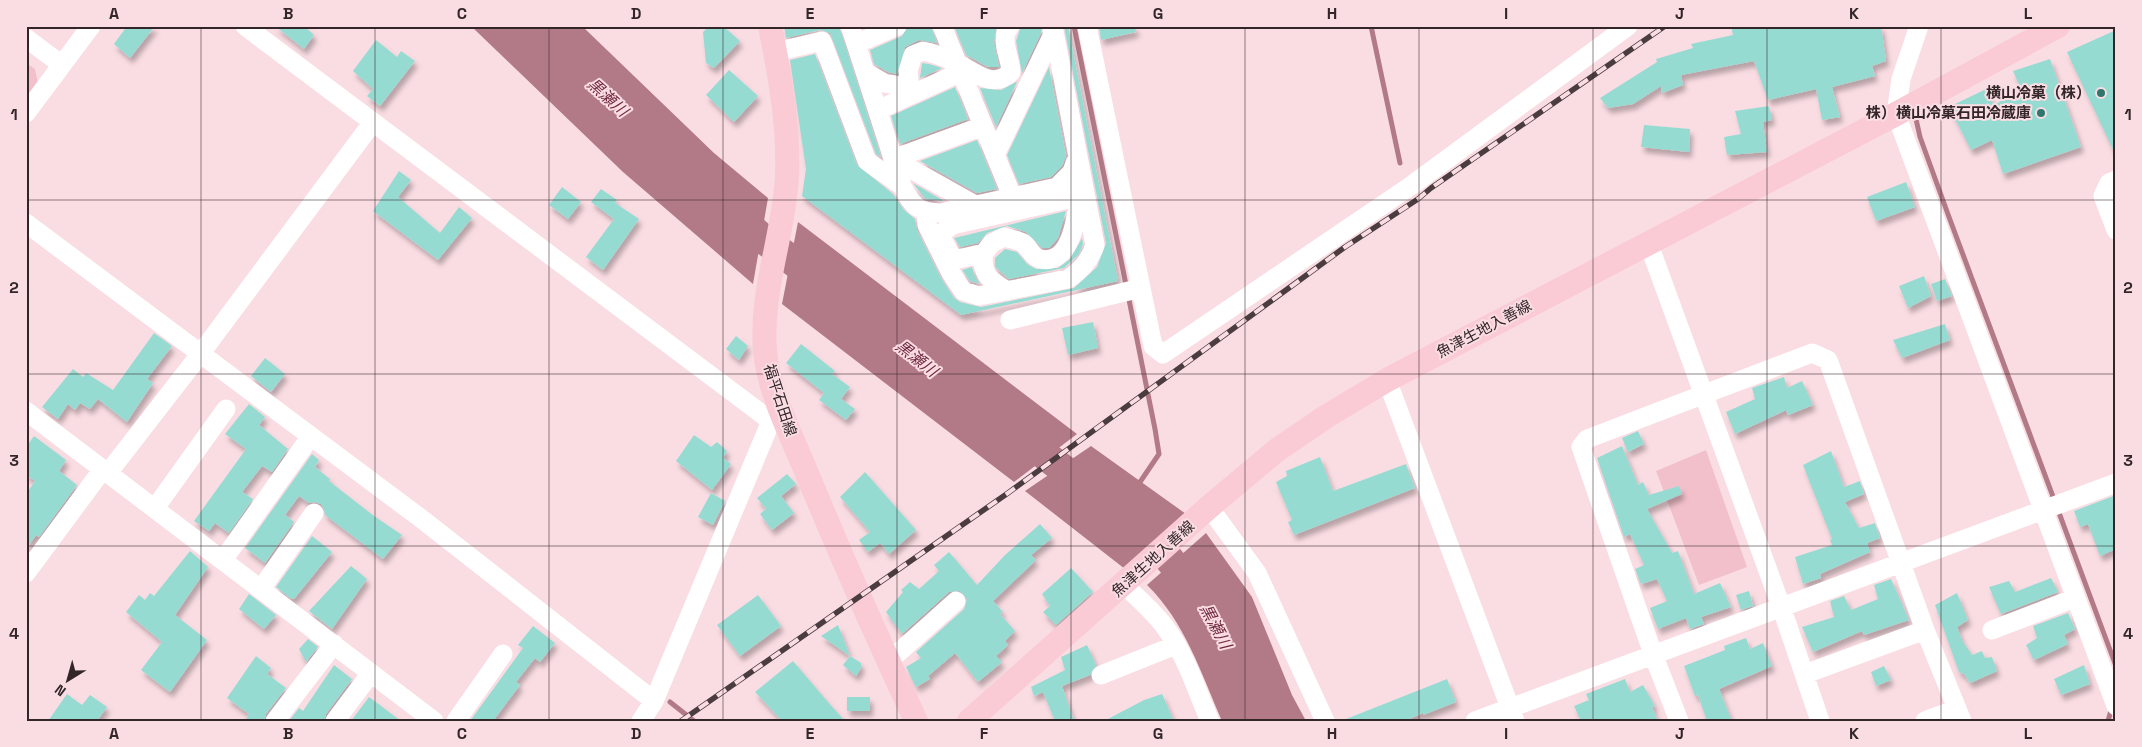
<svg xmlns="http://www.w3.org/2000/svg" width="2142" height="747" font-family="'Space Grotesk','Noto Sans JP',sans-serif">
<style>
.green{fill:#f2c0cb}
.water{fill:#b27a87}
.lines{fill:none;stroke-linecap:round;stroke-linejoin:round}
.stream{stroke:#b27a87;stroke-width:5}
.river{stroke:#b27a87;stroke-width:30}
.building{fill:#96dbd2;filter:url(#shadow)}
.minor{stroke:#fff;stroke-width:19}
.major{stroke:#facad5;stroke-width:24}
.rail-casing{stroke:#4a3c3f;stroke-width:5.5}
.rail{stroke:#fadde3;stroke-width:4;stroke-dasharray:11;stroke-linecap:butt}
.grid{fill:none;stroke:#332629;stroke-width:1;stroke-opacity:0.55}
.poi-dot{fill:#2f766e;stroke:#fadde3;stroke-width:2}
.labels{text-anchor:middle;stroke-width:4;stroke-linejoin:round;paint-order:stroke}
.poi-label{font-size:15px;font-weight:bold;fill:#332629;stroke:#fadde3;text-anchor:end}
.street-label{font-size:15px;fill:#332629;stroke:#fadde3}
.water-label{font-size:16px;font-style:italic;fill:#712b40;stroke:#fadde3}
.neatline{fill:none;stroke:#332629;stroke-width:2}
.grid-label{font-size:16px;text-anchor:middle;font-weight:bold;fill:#332629}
</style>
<defs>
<filter id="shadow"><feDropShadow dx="3" dy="5.5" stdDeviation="2.5" flood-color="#0004"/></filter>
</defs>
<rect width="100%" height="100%" fill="#fadde3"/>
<path class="green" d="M26,63L35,69L38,83L26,98Z
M1706,450L1747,567L1699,585L1656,471Z"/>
<path class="water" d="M471,26H582L714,153L768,198L753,284L623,172Z
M798,222L1077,434L1014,482L782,304Z
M1091,446L1186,514L1125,569L1025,491Z
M1206,533L1252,597L1292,695L1306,721H1222C1201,673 1185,622 1147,585Z"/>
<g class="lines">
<path class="stream" d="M1074,26L1155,429L1159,454L1136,488
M1371,26L1400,163
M1914,110L1920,137L1949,217L2116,666
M670,702L694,721
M2108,721L2112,707"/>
<path class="river" d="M731,211L762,238L825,285
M1015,432L1094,493
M1139,529L1154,541L1199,595"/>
</g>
<path class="building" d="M127,26H155L130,58L114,44Z
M275,26H304L314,35L304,49Z
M709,26H723L740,41L714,68L706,63L703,32Z
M784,26H839L881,157L876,154L830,33L820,30L786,38Z
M908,26H931L937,43L919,40L905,47L897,74L888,72L874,64L870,50L902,36Z
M954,26H997L994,42L999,67H988L966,55Z
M1021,26H1042L1041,33L1022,73L1016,41Z
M1064,26H1068L1118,281L961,315L802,196L806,169L790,60L815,54L857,165L893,194L904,210L915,219L917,230L941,278L954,298L960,302L981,307L1074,288L1097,267L1106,243Z
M1099,26H1135L1136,32L1101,40Z
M1731,26H1881L1886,61L1872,66L1875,76L1832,87L1840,117L1822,120L1816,89L1768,100L1754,61L1681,75L1683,85L1662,93L1661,86L1633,104L1608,108L1600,98L1657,62L1656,59L1693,48L1691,44L1733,35Z
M2116,30V156L2067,52Z
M376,40L397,57L401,51L415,61L380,106L367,96L373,89L353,71Z
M2050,59L2081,147L2003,174L1992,140L1971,150L1949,107L1986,89L1994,105L2021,89L2013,71Z
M922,63L929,64L942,68L920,78Z
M1049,67L1066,156L1062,166L1051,177L1019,184L1007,155Z
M729,70L758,96L734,122L706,95Z
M1018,81V80L996,127L980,88L1001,90Z
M955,87L968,119L900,144L891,116Z
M1769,106L1772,120L1763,122L1767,152L1727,155L1724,137L1741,134L1735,111Z
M1644,125L1690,129L1689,152L1641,147Z
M977,140L997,189L977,193L920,161Z
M399,171L411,180L398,197L440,233L459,207L472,218L438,260L373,211Z
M1906,182L1915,207L1876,221L1867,197Z
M913,183L944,201L925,199Z
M562,187L581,202L568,219L549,205Z
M601,189L617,200L615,203L639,219L603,270L586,257L614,219L591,202Z
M1066,211L1058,238L1049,248H1042L1026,232L1007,226L987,233L978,243L960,247L954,238Z
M1082,238L1083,244L1079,254L1064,268L1009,279L995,267V258L1005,249L1017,252L1027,264L1036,269L1058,268L1070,259Z
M972,267L975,277L980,284L970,281L962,270Z
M1924,276L1931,296L1908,308L1899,286Z
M1945,279L1952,296L1937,301L1931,284Z
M1093,322L1098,348L1068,355L1062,328Z
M1945,324L1950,340L1902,358L1893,340Z
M154,333L172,346L147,379L153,383L127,422L98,399L90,409L80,403L75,410L68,404L58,419L42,407L73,369L83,377L86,373L113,390Z
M736,336L748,346L739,360L726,349Z
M801,344L835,371L832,374L850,387L841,399L855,409L846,420L819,400L824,393L786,363Z
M265,358L285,374L271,392L251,376Z
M1784,377L1787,388L1802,381L1813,405L1788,415L1786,410L1735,434L1726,412L1755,399L1752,388Z
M249,404L265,417L259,425L288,449L272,472L262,466L242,492L253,499L229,533L215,523L209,531L194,521L246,449L225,434Z
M1638,431L1644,444L1628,452L1622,438Z
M694,435L711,447L717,442L727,451L723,458L731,464L712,490L676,461Z
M34,436L66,460L59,471L77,485L39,537L36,535L26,549V494L35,481L26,475V447Z
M1622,446L1638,485L1643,482L1649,495L1679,486L1682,494L1647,509L1672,553L1678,551L1694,594L1720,583L1731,607L1701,617L1704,624L1690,629L1686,618L1658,629L1650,608L1667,601L1657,579L1641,584L1635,569L1644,565L1630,534L1624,537L1597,458Z
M1831,451L1844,487L1860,481L1864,494L1845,502L1859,528L1875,523L1880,538L1867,543L1870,552L1820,574L1821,578L1803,584L1795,557L1832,545L1830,540L1832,539L1803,465Z
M312,454L319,460L315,467L330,479L329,481L374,516L402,535L383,559L325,515L324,509L321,504L314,502L309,503L299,496L285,515L294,522L265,563L245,548Z
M1320,457L1333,491L1406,464L1415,488L1294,535L1288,522L1292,520L1276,482L1287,476L1286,471Z
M865,472L916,530L889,554L880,543L868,552L859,540L870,532L840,497Z
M787,474L796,484L781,496L794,513L772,530L760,514L766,509L757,498Z
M711,493L725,501L713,525L698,517Z
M2116,495V549L2100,556L2088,524L2080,527L2074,511Z
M1040,524L1052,538L1031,555L1036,560L993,601L1003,612L1000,614L1015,631L1005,641L1008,645L996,656L1002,662L978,682L955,653L928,676L930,679L916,687L906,667L921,658L916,652L964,609L967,599L960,591L949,592L902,634L886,612L903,592L901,590L910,582L919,589L939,571L934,565L949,552L977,585L1005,555Z
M312,536L332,552L294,599L290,598L276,587Z
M190,551L208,567L175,615L207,640L170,692L141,670L162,642L126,612L139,595L145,600L150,593L154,596Z
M351,566L367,579L332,629L309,611Z
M1071,568L1093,592L1056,625L1043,612L1050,606L1042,594Z
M2051,578L2058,592L2001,614L1989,587L2009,581L2015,592Z
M1891,579L1909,620L1864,635L1862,631L1813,652L1802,627L1834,617L1830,601L1844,596L1851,610L1878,599L1874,585Z
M1749,591L1753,606L1741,610L1736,595Z
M1957,593L1968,620L1957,627L1962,640L1972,655L1982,651L1985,658L1992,657L1997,671L1970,683L1964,674L1959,672L1935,605Z
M249,594L276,615L264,629L239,609Z
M758,595L781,626L740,656L717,625Z
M2068,613L2075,629L2064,635L2068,644L2034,660L2026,645L2037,638L2033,626Z
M838,625L850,656L821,636Z
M533,626L555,643L540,662L535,658L516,682L520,685L493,721H470L523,648L518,645Z
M1746,638L1750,649L1763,643L1772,666L1719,689L1732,721H1707L1698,695L1695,696L1684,666L1725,650L1724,646Z
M308,639L318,647L306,662L299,649Z
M1087,645L1096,665L1090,675L1062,686L1074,721H1055L1043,692L1034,696L1031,687L1065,670L1061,657Z
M256,656L271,668L267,674L286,688L266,714L264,721H245L249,714L227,698Z
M850,656L861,663V668L856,676L843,665Z
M793,661L827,701L845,721H782L755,692Z
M334,665L352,679L326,714L324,721H289L299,708L303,711Z
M2084,665L2090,684L2061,695L2054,679Z
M1884,666L1891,680L1876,686L1871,672Z
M1447,679L1456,702L1423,715V713L1405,721H1341Z
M1625,679L1630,692L1643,685L1655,706L1652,707L1658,721H1581L1574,706L1589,700L1586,694Z
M67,694L82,705L90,695L107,707L97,721H48Z
M1162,694L1174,721H1104L1144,700Z
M369,697L401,721H351Z
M847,697H870V711H847Z"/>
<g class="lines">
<path class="minor" d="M245,26L771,421L782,414
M850,26L856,44L897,26
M942,26L1012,196
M1087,26L1153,346L1163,354L1412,185L1628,26
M1919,26L1901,79L1896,114L2116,706
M26,38L62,65
M856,44L902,186C913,206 916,212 941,213L1057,187L1072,172L1075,163
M775,52L822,41L867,161L902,186
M865,72L884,83L902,86L909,80L908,71L913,55L923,51C935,53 946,58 957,63C975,72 993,90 1011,72C1011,57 998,39 1010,26
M878,110L961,72
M26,113L91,26
M995,155L1054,32L1052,31
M893,159L983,126
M893,159L975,205
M1082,178C1078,201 1076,267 1040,259C1032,257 1029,247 1023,243C1018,240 1010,239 1004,237L992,243L984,253L954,260L943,241L942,233L952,225L1064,200Z
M2116,180L2109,183L2103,196L2116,230
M926,213L927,225L951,273L963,291L979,296L1068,279C1082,270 1090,260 1095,245L1053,26
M26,223L423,520L654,701
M1648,242L1782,609L1820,721
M984,253C980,273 990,281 1007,291
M1010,320L1141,288
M1387,380L1515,721
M26,411L434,721
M108,473L201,353L373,122
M1209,507L1257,573L1325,721
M155,508L226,409
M223,560L311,436
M26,573L103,469
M1124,585C1138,598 1153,611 1165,627C1186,655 1196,689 1210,721
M261,589L314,513
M1992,630L2075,598
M888,662L956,601
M1805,674L1925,630
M1101,675L1176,645
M275,721L334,644
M335,721L371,673
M456,721L503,654
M641,721L654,701L771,421
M1475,721L2116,483
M1679,721L1653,654L1581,447L1587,439L1812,353L1828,360L1925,630L1962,721
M1925,721L1957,709"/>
<path class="major" d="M770,26C780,76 789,125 787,176C784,235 760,291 765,351C769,394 792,436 808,476C842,558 878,640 916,721
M969,721L1209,507L1277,450L1327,416L1387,380L1896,114L2058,26"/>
<g class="rail-casing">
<path id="rail" d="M681,721L1008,493L1345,247L1418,199L1431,188L1665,26"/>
</g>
<use href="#rail" class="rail"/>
</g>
<path class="grid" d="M201,26V721M375,26V721M549,26V721M723,26V721M897,26V721M1071,26V721M1245,26V721M1419,26V721M1593,26V721M1767,26V721M1941,26V721M26,200H2116M26,374H2116M26,546H2116"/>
<g class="poi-dot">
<circle cx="2101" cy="93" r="5"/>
<circle cx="2041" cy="113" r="5"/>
</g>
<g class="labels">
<g class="poi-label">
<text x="2091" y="98">横山冷菓（株）</text>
<text x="2031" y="118">株）横山冷菓石田冷蔵庫</text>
</g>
<g class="street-label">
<text transform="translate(1484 329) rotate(-28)" y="5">魚津生地入善線</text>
<text transform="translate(780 400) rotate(72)" y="5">福平石田線</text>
<text transform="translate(1153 559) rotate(-42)" y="5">魚津生地入善線</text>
</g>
<g class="water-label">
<text transform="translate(608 97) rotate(42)" y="6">黒瀬川</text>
<text transform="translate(917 358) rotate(38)" y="6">黒瀬川</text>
<text transform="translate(1216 626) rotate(62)" y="6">黒瀬川</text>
</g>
</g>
<rect width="2142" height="747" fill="none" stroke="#fadde3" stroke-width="55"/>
<g transform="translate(68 680) rotate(217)" stroke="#fadde3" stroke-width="4" paint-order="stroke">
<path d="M0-4L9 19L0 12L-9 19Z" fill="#332629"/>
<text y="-8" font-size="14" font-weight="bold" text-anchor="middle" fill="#332629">N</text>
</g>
<rect x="28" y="28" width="2086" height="692" class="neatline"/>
<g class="grid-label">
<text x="114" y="19">A</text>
<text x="288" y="19">B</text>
<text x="462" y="19">C</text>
<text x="636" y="19">D</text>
<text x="810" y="19">E</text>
<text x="984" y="19">F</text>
<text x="1158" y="19">G</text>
<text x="1332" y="19">H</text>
<text x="1506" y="19">I</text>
<text x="1680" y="19">J</text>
<text x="1854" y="19">K</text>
<text x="2028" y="19">L</text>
<text x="14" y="120">1</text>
<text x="2128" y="120">1</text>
<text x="14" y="293">2</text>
<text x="2128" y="293">2</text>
<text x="14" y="466">3</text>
<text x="2128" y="466">3</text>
<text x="14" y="639">4</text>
<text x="2128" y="639">4</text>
<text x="114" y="739">A</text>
<text x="288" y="739">B</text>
<text x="462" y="739">C</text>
<text x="636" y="739">D</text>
<text x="810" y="739">E</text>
<text x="984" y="739">F</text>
<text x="1158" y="739">G</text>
<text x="1332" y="739">H</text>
<text x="1506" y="739">I</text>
<text x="1680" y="739">J</text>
<text x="1854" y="739">K</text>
<text x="2028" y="739">L</text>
</g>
</svg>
